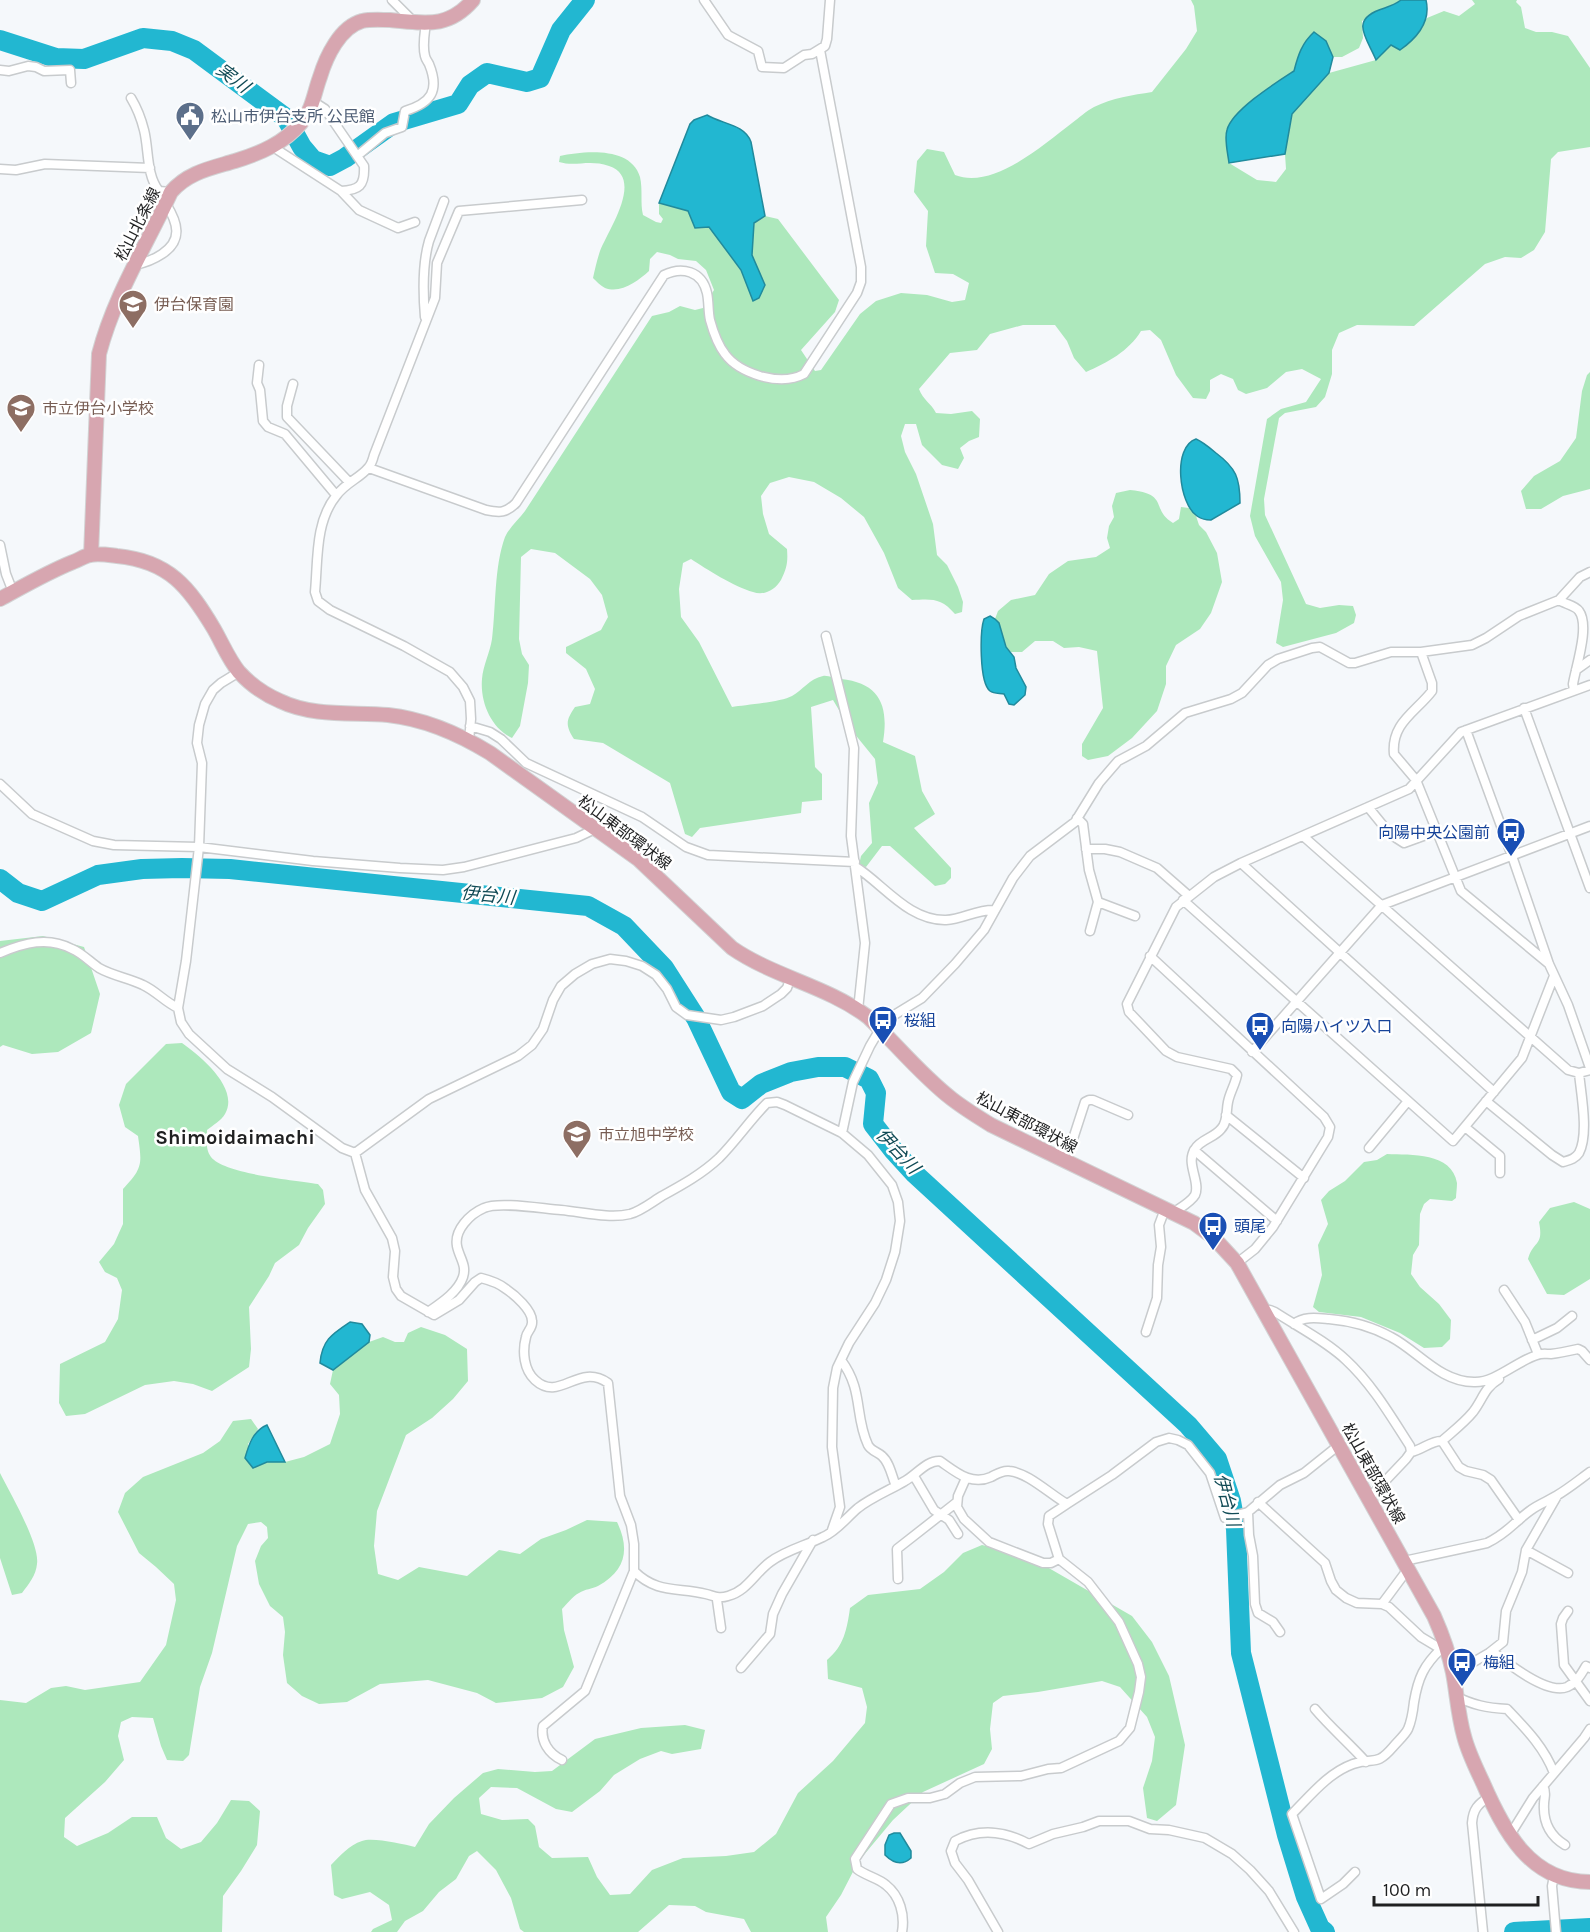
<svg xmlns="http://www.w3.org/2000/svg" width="1590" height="1932" font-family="Karla,'Noto Sans JP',sans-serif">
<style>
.green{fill:#ade8bc}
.water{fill:#22b7d1;stroke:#218a9c;stroke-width:1.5}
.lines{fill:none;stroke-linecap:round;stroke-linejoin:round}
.river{stroke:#22b7d1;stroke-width:20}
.minor-casing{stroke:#c8cbcd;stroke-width:11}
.primary-casing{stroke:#d2d2d3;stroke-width:16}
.minor{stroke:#fff;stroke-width:8}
.primary{stroke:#d7a6b0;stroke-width:14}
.labels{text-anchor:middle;stroke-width:5;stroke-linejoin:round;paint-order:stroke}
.service-label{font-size:16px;fill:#4e5e75;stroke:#fff;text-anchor:start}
.street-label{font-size:16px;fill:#1f2021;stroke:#fff}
.education-label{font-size:16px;fill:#785e54;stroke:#fff;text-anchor:start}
.transit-label{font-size:16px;fill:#164399;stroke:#fff;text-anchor:start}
.water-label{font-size:18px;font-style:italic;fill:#114b56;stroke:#fff}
.quarter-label{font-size:20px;font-weight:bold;fill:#1f2021;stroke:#fff}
</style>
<rect width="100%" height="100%" fill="#f5f8fb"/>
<path class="green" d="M1191,0H1401L1362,21L1363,38L1359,48L1342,57H1333L1326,41L1297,59L1295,71L1266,90L1234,117L1229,163L1257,180L1276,182L1286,169L1285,154L1292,114L1329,73L1376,60L1391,45L1413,40L1427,18L1444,11L1459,16L1475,4L1472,0H1517L1516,2L1521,7L1525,28L1536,32H1552L1568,36L1590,68V147L1558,152L1551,159L1545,232L1534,250L1521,258L1505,257L1485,264L1414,326L1357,325L1339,333L1332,350V374L1325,397L1316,407L1285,413L1279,418L1264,499L1265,515L1306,604L1320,608L1339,605L1353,606L1356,615L1354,623L1336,633L1283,647L1276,643L1283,600L1281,582L1255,536L1250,516L1267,419L1281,409L1306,402L1321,379L1302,369L1286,372L1267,388L1246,394L1238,390L1233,379L1221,374L1210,380V391L1206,399L1193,398L1176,375L1161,340L1150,330L1141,331C1129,351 1107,363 1086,372L1074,358L1067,341L1055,325H1023L990,334L977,350L950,353L919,389C923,400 931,403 936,413L951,414L972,411L980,419L979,437L969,441L960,448L964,458L958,469L942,465L922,445L916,424H905L901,436L905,452L916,474L933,524L937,555L947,565L958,587L963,602L962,612L955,614C941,598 933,599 912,600L898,588L884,553L864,517L841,498L814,482L789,477L770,483L761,496L763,514L769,534L787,549C788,562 787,568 781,580C775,590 764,596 753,592C735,587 706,569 691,559L683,563L679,589L681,617L699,642L732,707C745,705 781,702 792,696C803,690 809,679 823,676C828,675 835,679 841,679C880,683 889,706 883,742L915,756L922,791L935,814L914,828L951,868V878L945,884L935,886L890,846H882L866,867L859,865L861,856L872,843L869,803L878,783L875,759L849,727L833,700L811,707L815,767L822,774V800L802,802L801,813L700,828L692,837L685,834L670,783L603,743L574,739C565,725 566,720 575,707L590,704L595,689L586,669L566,653V647L601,630L608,617L602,595L590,579L555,553L531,549L521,557L519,639L522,654L529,665L528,683L520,726L512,738C491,728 480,702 482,679C483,666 490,652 492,639C496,607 494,567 505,537C509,528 519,519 525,511L652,316L669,312L680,306L695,310L703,308L714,290L706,270L696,261L678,259L670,255L657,252L650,259L649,271C638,281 621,294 605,288C601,286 596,281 593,278C595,269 597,260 600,251C608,230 645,178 609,166C589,159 576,167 559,162L560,156C584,151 631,146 640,177C643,190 640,203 643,215L656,222L661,223L663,219L659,214V203L688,211L709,227L741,270L753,300L765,285L752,255L754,223L765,216L778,219L839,300L835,312L801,350L815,371L821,370L860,314L876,301L901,293L927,295L952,302L965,300L969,283L953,274L935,273L926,246L928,211L914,192L917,161L927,149L944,152L955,175C993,190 1043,145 1072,123C1079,118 1086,111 1094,107C1112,98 1133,95 1152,92L1186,49L1197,31L1194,6Z
M1590,372V489L1563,496L1541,509H1526L1521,491L1534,476L1560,461L1576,438L1582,391L1587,375Z
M1130,490C1170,494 1150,509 1173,523L1179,519L1181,507L1189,508L1196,516L1199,525L1206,532L1217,553L1222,582L1211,613L1200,629L1176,645L1166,666V684L1157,711L1132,738L1108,756L1088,760L1082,756V744L1103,708L1097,651L1079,647L1064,648L1053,641H1035L1022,652H1011L1006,647L995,619L998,611L1011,600L1035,595L1049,574L1068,561L1096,557L1110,548L1107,538L1109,526L1114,517L1112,506L1116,493Z
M43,936L84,947L100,994L91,1033L58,1052L32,1054L3,1045L0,1047V941Z
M182,1043C200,1056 240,1088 225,1114C221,1121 213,1125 207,1130C207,1139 205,1149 211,1157C224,1174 294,1180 318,1184L323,1190L325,1204L308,1228L299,1245L275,1263L269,1276L249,1307L251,1349L249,1367L212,1391L193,1384L174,1381L145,1385L85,1414L66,1416L59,1403L60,1364L105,1342L118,1319L122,1290L117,1278L105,1272L99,1262L114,1244L123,1224V1189C143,1168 142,1164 138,1136L125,1127L119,1105L126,1084L166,1044Z
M1387,1154C1411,1155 1452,1152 1457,1183C1457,1188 1456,1194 1456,1198L1452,1201L1430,1199L1424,1204L1420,1214L1419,1245L1413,1255L1411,1274L1420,1287L1439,1304L1451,1320L1450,1339L1442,1347L1424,1348L1400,1333L1361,1317L1319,1312L1313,1307L1322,1275L1318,1245L1328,1224L1321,1200L1329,1191L1345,1181L1364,1162L1377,1160Z
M1574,1202L1590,1209V1279L1564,1295L1547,1294L1528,1259C1533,1240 1544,1247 1539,1222L1550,1208Z
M421,1327L445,1335L467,1349L468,1381L453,1399L432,1418L406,1435L377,1511L374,1546L378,1574L398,1580L419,1567L467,1576L499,1550L520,1554L541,1539L566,1530L587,1520L617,1522C630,1549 626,1571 598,1586C592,1589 585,1589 579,1593C573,1596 567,1604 562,1609L564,1630L574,1667L563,1687L542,1698L496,1703L477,1693L428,1680L380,1684L347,1702L319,1704L302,1696L287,1683L283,1655L285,1632L283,1617L270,1606L259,1584L255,1561L261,1546L268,1538L267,1527L261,1522L248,1524L237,1546L212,1653L200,1687L189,1755L183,1761L167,1760L161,1746L153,1718L132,1717L121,1722L118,1736L124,1760L105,1782L65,1818L64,1837L77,1846L108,1833L132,1817H157L166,1838L181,1849L201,1842L217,1823L231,1800L249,1801L260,1811L257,1845L241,1871L223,1896L222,1932H0V1700L26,1703L51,1688L66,1686L85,1690L140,1682L166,1645L176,1600L174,1584L156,1567L139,1553L118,1512L125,1493L143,1477L203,1453L220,1441L233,1421L251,1419L258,1429L248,1444L253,1468L267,1462H285L304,1457L330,1444L340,1414L339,1395L330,1384L333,1370L369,1342L383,1337L395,1342H404L408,1333Z
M0,1473C10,1493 40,1544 37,1564C36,1575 29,1584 22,1593L12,1595L0,1558Z
M982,1545L1007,1551L1047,1567L1132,1616L1152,1642L1169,1676L1185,1745L1176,1805L1157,1821L1147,1818L1143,1788L1152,1761L1155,1737L1147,1717L1120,1687L1102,1681L1038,1692L1003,1696L993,1703L990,1729L992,1749L984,1764L923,1792L893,1820L858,1862L841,1895L826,1917L828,1932H751L744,1919L706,1912L695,1906L669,1905L638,1932H524L520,1929L511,1898L496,1870L477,1851L469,1856L456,1879L439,1892L423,1911L405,1921L397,1932H371L373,1929L392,1920L389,1905L370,1892L342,1899L334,1895L331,1865C340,1856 349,1845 362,1841C372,1837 403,1844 415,1847L429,1824L454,1798L483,1773L498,1769L535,1772L552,1771L595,1739L641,1728L685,1725L705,1730L701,1749L672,1754L661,1751L640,1759L614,1775L600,1791L572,1812L556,1809L517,1788L491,1787L479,1798L481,1814L502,1820L528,1819L535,1826L539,1847L552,1858L588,1857L597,1877L610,1895L630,1894L652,1870L683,1858L726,1856L754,1852L776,1834L798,1793L833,1761L865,1723L867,1707L862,1688L828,1679L827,1660C844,1646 847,1629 850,1608L868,1595L920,1589L944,1572L963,1553Z"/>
<path class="water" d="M1401,0H1426C1431,21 1417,38 1400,50L1391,45L1376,60C1367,38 1350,21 1379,10C1387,7 1395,5 1401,0Z
M1314,32L1326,41L1333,57L1329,73L1292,114L1285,154L1229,163C1228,154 1224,139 1227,130C1232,110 1277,82 1294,71C1298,55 1302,43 1314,32Z
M707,115C721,124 745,124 751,142L765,216L754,223L752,255L765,285L759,298L753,301L741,270L709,227L695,228L688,211L659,203L690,124L694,120Z
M1196,439C1203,442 1210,448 1216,453C1236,468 1240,478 1240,503L1211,520C1206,520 1201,519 1197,516C1179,504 1172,447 1196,439Z
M990,616L995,619L999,623L1006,647L1014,657L1016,668L1026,687L1025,695L1014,705L1009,704L1004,694C1000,693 994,694 990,691C979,682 980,631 984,619Z
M350,1322L362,1324L370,1335L369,1342L333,1370L320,1363C322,1340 332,1334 350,1322Z
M267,1425L285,1462H267L253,1468L245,1458C249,1444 253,1431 267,1425Z
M894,1833H900L911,1851V1858C902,1866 893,1863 885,1855V1845L889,1835Z"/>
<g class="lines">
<path class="river" d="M0,40L56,58L84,59L143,38L172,41L194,50L286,118L302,147L313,160L330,166L345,158L394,123L458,104L470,85L487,73L527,82L540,78L561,30L585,0
M0,879L18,893L42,901L98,875L142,869L182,868L230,869L588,906L624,926L664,968L696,1018L731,1092L742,1099L761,1084L791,1072L818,1067H845L869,1079L876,1093L873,1124L894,1151L915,1174L1188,1425L1217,1459L1231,1501L1236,1529L1241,1653L1287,1835L1306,1897L1320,1928L1325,1932
M1514,1932L1590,1928"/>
<g class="minor-casing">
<path id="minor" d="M392,0L413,21
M704,0L728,35L758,51L762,67L784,68L804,55L812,54L825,46L827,39L830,0
M0,70L9,71L28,66L36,67L44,71L70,70L71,83
M131,98C137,108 141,118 144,130C149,149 146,175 159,191L171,192
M273,147L341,191C359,190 365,186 364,166L325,109L314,102
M357,156L385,133L402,127L405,111C431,103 440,91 429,64C427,60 426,60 425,56C422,45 425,32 426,22
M0,169L16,170L45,164L150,168
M341,191L359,210L398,228L415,222
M135,265C145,263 153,260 162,254C183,240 178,223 166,204
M425,317C423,293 422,265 429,241C434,228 439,214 444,201
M259,365L257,383L260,390L263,421L268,427L285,434L336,495
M293,384L287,406V417L349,482
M369,468L486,510C500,513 506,513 516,503L664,275C682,266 702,271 707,293C709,302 708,311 710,320C713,331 718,345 725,354C733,365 747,372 760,376C775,380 791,381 804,374L857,293L861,282V267L820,50
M0,545L6,574L13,592
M1559,600C1564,604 1575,605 1579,611C1590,626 1576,666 1573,684L1574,690
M826,636L854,748L851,836L865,943L858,1010
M1421,652L1432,683V691C1416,712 1391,723 1394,754L1416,780L1461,891L1549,964
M1576,670L1590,660
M239,672L221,683L213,690L205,704L199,725L197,743L202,763L199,847L186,961L178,1008L181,1022L189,1034L227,1069L272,1097L342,1148L355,1153
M1524,708L1590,888
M470,726L490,732L501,739L526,763L642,817L686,847L708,855L855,862
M1466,730L1512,856L1549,964L1568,1005L1590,1068
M469,740L471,719L470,701L463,687L450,672L404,646L330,610L318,601L315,592C318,560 315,522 336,496C345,483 360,478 368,468C371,465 373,459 374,455L435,298L437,263L459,211L582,200
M0,784L32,814L93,841L114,845L199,847L313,861L400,868L443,870L464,867L576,838L595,829
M1368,807L1390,834L1404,843L1437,831
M1077,818L1083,824L1089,870L1098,902L1135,916
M1303,836L1568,1070L1579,1073L1590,1070
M1086,849H1105L1120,852L1157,868L1189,896
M1241,863L1494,1092
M856,867C884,885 909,921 946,920C963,919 978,909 995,910
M1183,900L1453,1141L1522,1058L1554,976
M1090,931L1098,902
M0,953C24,943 48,936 72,949C82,953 90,962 99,968C113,976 129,978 143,985C156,991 165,1002 178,1008
M1150,956L1324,1117L1330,1127L1328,1137L1273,1227L1255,1249L1237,1263
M1252,1052L1382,905L1590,826
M1486,1101L1552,1155L1563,1162C1570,1160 1575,1159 1579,1153C1589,1134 1581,1094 1579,1073
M1226,1115L1304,1178
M1465,1127L1500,1156V1173
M842,1133L853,1082L870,1046L880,1029L891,1017L922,998L955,964L984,930L1013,878L1030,856L1075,822L1099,783L1118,761L1146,746L1185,713L1231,699L1242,693L1268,665L1278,659L1312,648L1320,647L1349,663H1355L1391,652H1421L1472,645L1486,638L1519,616L1559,600L1580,577L1590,572
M1369,1148L1408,1101
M1194,1150L1277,1221
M355,1153L365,1190L392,1238L395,1251L393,1277L396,1289L401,1296L434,1315L459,1300L475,1282L481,1278C489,1280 500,1284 506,1289C515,1295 532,1310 532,1321C533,1328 527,1331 526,1337C522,1352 524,1370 535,1380C560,1403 578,1362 608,1383L620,1496L631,1525L634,1544V1571L585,1691L543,1726C540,1741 549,1754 562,1760
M355,1153L429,1099L518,1056L532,1045L543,1029L553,1000L561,986L575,974L592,964L610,959L626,961L642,966L656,975L667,989L676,1007L687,1015L721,1020L734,1017L763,1006L781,994L787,988L790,979
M1055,1156L1073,1139L1085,1102L1089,1100H1093L1128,1115
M1173,1213C1180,1208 1191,1202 1195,1195C1201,1182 1185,1163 1195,1149C1201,1139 1214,1138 1221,1129C1228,1122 1226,1111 1228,1102C1230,1092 1235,1085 1237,1075L1231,1069L1177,1057L1166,1051L1129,1012L1127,1004L1176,907L1214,877L1241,863L1409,789L1461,732L1590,685
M1504,1290L1525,1322L1538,1354
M1262,1310H1270L1275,1312C1298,1327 1326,1341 1346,1360C1372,1384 1390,1415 1410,1446L1411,1452L1406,1459L1369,1498
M428,1312C441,1303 458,1292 463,1277C467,1265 459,1257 457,1246C454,1230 470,1214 484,1208C499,1201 544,1209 561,1210C583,1212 609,1219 630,1214C641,1211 652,1202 662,1196C682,1185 702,1174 719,1158C736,1141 750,1120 767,1103L777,1102L785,1105L842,1133L868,1155L892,1185L898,1202L900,1221L895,1252L886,1280L875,1303L849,1343L837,1368L833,1388L832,1447L840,1507L832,1530
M1294,1324C1304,1316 1317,1318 1329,1319C1352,1321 1371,1326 1391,1337C1418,1351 1440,1382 1474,1382C1495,1383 1517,1361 1537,1355C1541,1353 1546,1354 1551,1354C1560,1353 1569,1351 1578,1349L1582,1351L1590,1360
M1146,1332L1157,1298L1158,1265L1161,1247L1159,1225L1165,1209
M1532,1340L1557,1328L1572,1316
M841,1360C864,1391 854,1415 868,1445C871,1451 878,1452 882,1456C890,1463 892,1477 896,1486
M1499,1379C1484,1388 1483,1399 1473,1412C1464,1423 1452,1432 1442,1441L1459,1467L1466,1471L1483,1475L1491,1480L1519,1520
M1411,1452C1422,1450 1432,1440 1442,1441
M914,1476L934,1510L949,1520L958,1534
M966,1478L958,1496L957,1507L964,1519L989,1542L1043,1563H1051L1059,1559
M1258,1502L1325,1563L1331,1581L1336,1590L1346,1598L1357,1603L1382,1604L1389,1607L1421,1637L1441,1649L1445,1648
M1248,1512L1249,1535L1253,1556L1255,1604L1258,1613L1273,1622L1280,1632
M1526,1550L1568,1573
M1404,1561L1487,1543C1508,1533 1514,1522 1531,1510C1539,1504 1548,1501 1556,1496C1568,1489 1579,1480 1590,1472
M634,1571C657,1594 678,1587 706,1594C714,1596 719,1599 728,1596C747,1591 755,1573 770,1562C786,1550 805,1546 823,1537C837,1531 846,1518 858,1508C872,1497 890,1490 905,1481C916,1475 927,1460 940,1461C956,1472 971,1486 991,1477C997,1474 1002,1470 1009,1471C1027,1472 1051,1495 1067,1504L1112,1475L1156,1442L1169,1438L1178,1440L1188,1445L1210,1473L1225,1518L1248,1512L1280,1485L1304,1473L1339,1445
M898,1579L897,1549L957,1502
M717,1600L721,1628
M1382,1604L1408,1569
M1568,1611L1563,1618L1561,1624L1564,1665L1590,1701
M1492,1651C1507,1663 1547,1695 1567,1687C1576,1683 1581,1675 1586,1666L1590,1668
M741,1668L770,1634L773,1614L782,1594L813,1540
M1453,1674L1489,1653L1503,1642L1506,1611L1522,1572L1526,1550L1557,1496
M1455,1696C1473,1705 1487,1708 1507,1709C1526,1729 1544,1747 1554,1773
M1315,1709C1331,1728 1349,1743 1366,1762
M1543,1786C1547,1793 1544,1797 1544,1804C1543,1822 1550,1836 1565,1845
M1510,1835L1533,1798L1584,1738L1590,1729
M1355,1872L1343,1884L1321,1899L1292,1814C1310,1796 1328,1773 1353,1764C1374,1756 1375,1768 1393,1747C1398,1741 1405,1735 1408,1729C1412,1720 1413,1711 1414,1702C1418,1678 1424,1665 1441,1649
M1554,1876L1552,1886L1556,1932
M902,1932C905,1915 900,1896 886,1885C878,1878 866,1876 857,1869L855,1859L891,1804L908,1798H930L945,1794L960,1783L975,1777L1021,1776L1048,1769L1061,1768L1119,1741L1130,1728L1139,1692L1141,1677L1138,1664L1119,1622L1088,1582L1059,1559L1048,1524L1049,1516L1067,1504
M998,1932L968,1880L955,1863L951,1851L955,1841C979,1828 1005,1831 1029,1844L1053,1834L1083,1827L1099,1821H1129L1150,1829L1169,1830L1205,1838L1232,1854L1250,1870L1269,1891L1294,1932
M1483,1932L1472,1823C1473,1809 1478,1804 1489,1797"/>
</g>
<g class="primary-casing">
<path id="primary" d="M91,555L99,354C114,296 146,246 171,192C188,172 212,168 235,161C261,153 284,143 301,123C313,109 314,93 320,77C326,57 340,27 362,21C371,19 381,20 390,20C425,23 448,29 473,0
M0,599C24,586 48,572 73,562C79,560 84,556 90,555C98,553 109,555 117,556C169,561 189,587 214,629C222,643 229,660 239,672C250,684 266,695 280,701C313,717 353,712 388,715C425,719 459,734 490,753L638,859L732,948C774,977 827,986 868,1017C896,1044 922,1076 952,1099C965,1109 978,1117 991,1125L1194,1223L1213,1237L1237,1263L1434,1616C1442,1634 1449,1653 1453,1673C1457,1694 1458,1715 1464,1736C1468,1752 1476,1768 1483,1783C1504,1831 1530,1882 1590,1882"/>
</g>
<use href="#minor" class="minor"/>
<use href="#primary" class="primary"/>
</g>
<defs>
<g id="civic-pin" transform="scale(1.5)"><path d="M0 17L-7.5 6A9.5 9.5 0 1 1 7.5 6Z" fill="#5c6f8a" stroke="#fff"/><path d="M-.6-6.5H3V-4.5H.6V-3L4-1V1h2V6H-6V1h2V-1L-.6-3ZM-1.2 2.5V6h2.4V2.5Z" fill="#fff"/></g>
<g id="school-pin" transform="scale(1.5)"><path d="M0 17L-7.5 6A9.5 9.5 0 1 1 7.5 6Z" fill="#8d6e63" stroke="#fff"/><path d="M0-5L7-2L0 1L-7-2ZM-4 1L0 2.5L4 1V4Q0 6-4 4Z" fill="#fff"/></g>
<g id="bus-pin" transform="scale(1.5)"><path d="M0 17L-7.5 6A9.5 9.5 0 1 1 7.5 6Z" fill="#1a4fb4" stroke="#fff"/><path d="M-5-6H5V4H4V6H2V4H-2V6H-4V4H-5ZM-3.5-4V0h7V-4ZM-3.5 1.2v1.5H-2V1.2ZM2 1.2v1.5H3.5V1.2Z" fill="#fff"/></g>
</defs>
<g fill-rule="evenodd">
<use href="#civic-pin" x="190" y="116"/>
<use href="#school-pin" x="133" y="304"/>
<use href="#school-pin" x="21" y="408"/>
<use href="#bus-pin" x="1511" y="832"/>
<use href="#bus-pin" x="883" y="1020"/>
<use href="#bus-pin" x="1260" y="1026"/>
<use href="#school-pin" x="577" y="1134"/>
<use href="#bus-pin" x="1213" y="1226"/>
<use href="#bus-pin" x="1462" y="1662"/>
</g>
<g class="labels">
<g class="service-label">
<text x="211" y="122">松山市伊台支所 公民館</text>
</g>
<g class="street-label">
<text transform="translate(137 224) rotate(-63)" y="6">松山北条線</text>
<text transform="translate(625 832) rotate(37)" y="6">松山東部環状線</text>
<text transform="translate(1027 1122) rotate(28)" y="6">松山東部環状線</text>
<text transform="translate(1374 1473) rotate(61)" y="6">松山東部環状線</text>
</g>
<g class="education-label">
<text x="154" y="310">伊台保育園</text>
<text x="42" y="414">市立伊台小学校</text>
<text x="598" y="1140">市立旭中学校</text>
</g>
<g class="transit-label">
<text x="1490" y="838" text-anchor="end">向陽中央公園前</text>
<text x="904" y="1026">桜組</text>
<text x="1281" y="1032">向陽ハイツ入口</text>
<text x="1234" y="1232">頭尾</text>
<text x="1483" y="1668">梅組</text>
</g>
<g class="water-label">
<text transform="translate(233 78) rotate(37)" y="6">実川</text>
<text transform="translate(488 895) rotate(6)" y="6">伊台川</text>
<text transform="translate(898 1151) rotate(47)" y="6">伊台川</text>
<text transform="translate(1227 1500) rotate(75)" y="6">伊台川</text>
</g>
<g class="quarter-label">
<text x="235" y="1144">Shimoidaimachi</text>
</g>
</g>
<path d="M1374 1896v9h164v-9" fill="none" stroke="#1f2021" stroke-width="3"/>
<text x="1383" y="1896" font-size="18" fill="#1f2021" stroke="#ffffff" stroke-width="4.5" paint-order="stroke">100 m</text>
</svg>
